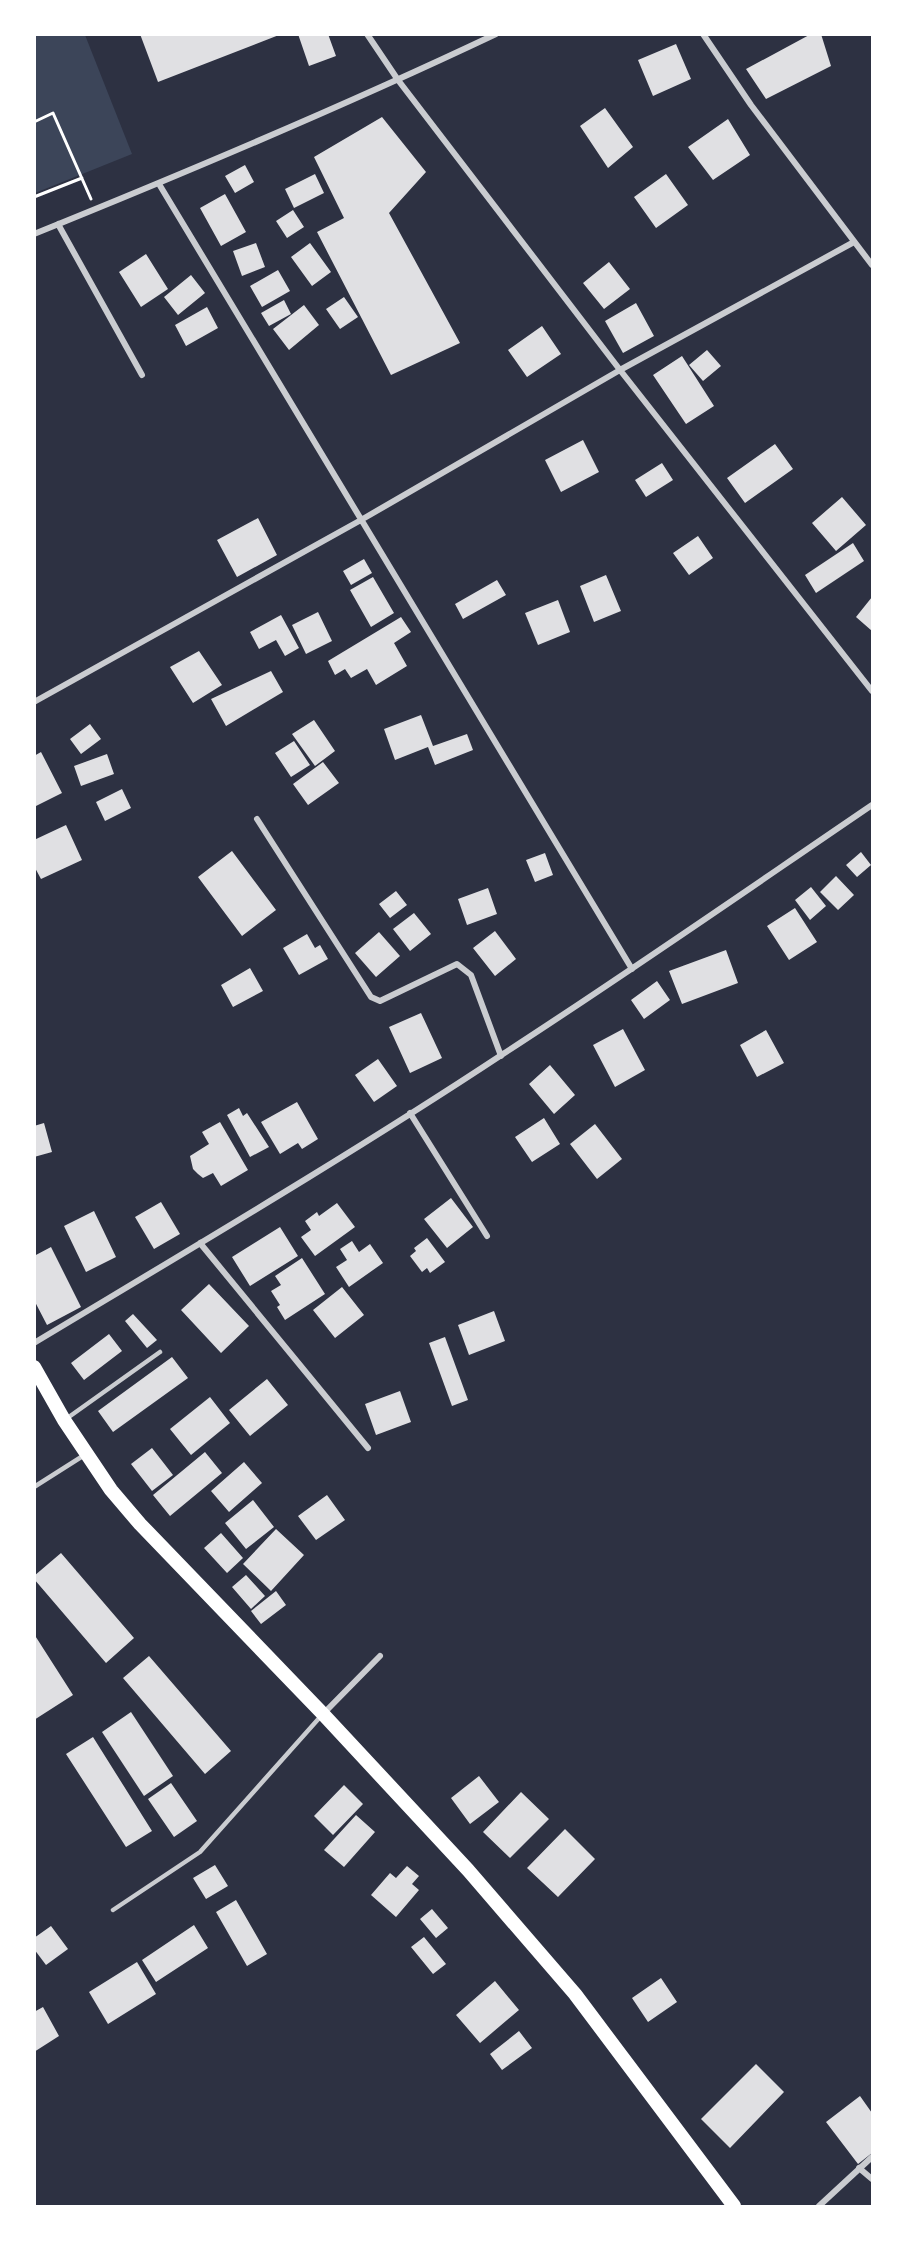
<svg xmlns="http://www.w3.org/2000/svg" width="907" height="2241" font-family="Raleway,sans-serif">
<style>
.green{fill:#3c4559}
.building{fill:#e0e0e3}
.lines{fill:none;stroke-linecap:round;stroke-linejoin:round}
.path{stroke:#fff;stroke-width:3}
.service{stroke:#caccd0;stroke-width:4.5}
.minor{stroke:#caccd0;stroke-width:6}
.primary{stroke:#fff;stroke-width:14}
</style>
<rect width="100%" height="100%" fill="#2d3142"/>
<path class="green" d="M35,35H85L132,154L35,193Z"/>
<path class="building" d="M140,34H279V35L158,82Z
M298,34H328L336,56L309,66Z
M811,34H821L831,66L766,99L746,69Z
M676,44L691,79L653,96L638,60Z
M605,108L633,147L608,168L580,126Z
M382,117L426,172L389,213L460,343L391,375L317,232L344,218L314,157Z
M728,119L750,155L713,180L688,147Z
M245,165L254,182L235,193L225,176Z
M315,174L324,193L294,208L285,189Z
M666,174L688,205L656,228L634,197Z
M225,194L246,232L221,246L200,208Z
M293,210L304,227L287,238L276,221Z
M256,243L265,267L242,276L233,251Z
M310,243L331,272L312,286L291,257Z
M146,254L168,289L141,307L119,272Z
M609,262L630,289L604,309L583,283Z
M278,270L290,291L262,307L250,286Z
M191,275L205,293L178,315L164,297Z
M344,297L358,317L340,329L326,309Z
M284,300L291,314L269,326L261,313Z
M636,303L654,336L623,353L605,321Z
M304,305L319,325L289,350L273,329Z
M207,307L218,328L186,346L175,325Z
M542,326L561,354L527,377L508,350Z
M707,350L721,366L703,381L689,365Z
M682,356L714,406L686,424L653,375Z
M583,440L599,472L561,492L545,460Z
M775,444L793,469L745,503L727,478Z
M662,463L673,480L646,497L635,480Z
M842,497L866,525L836,551L812,523Z
M258,518L277,555L237,577L217,540Z
M698,536L713,558L689,575L673,553Z
M853,543L864,561L816,593L805,575Z
M364,559L372,573L351,585L343,571Z
M606,575L621,611L594,622L580,586Z
M373,577L394,613L371,627L350,590Z
M497,580L506,595L463,619L455,604Z
M872,597V631L856,617Z
M558,600L570,632L538,645L525,613Z
M318,612L332,641L306,654L292,625Z
M281,615L299,648L285,656L276,640L259,649L250,632Z
M401,617L411,632L394,643L407,666L376,685L367,669L351,678L345,669L335,675L328,661Z
M199,651L222,685L193,703L170,667Z
M271,671L283,692L226,726L211,699Z
M421,715L433,746L467,734L473,750L435,765L428,747L395,760L384,729Z
M314,720L335,751L315,766L292,734Z
M90,724L101,739L81,754L70,739Z
M294,741L310,765L291,777L275,753Z
M41,752L62,793L34,807V756Z
M107,754L114,774L81,786L74,766Z
M323,762L339,783L308,805L293,784Z
M122,789L131,808L105,821L96,802Z
M66,825L82,860L41,879L34,866V840Z
M232,851L276,910L242,936L198,877Z
M861,852L871,865L857,877L846,865Z
M545,853L553,875L535,882L526,860Z
M836,876L854,895L838,910L820,892Z
M811,887L826,906L810,920L795,900Z
M488,888L497,914L467,925L458,899Z
M396,891L407,905L390,918L379,904Z
M795,908L817,942L789,960L767,926Z
M414,913L431,934L410,951L393,929Z
M495,931L516,959L495,976L473,948Z
M379,932L400,956L376,977L355,953Z
M307,934L315,948L320,945L328,959L299,975L283,948Z
M726,950L738,983L682,1004L669,971Z
M250,968L263,991L233,1007L221,985Z
M657,981L670,1000L644,1019L631,1000Z
M421,1013L442,1058L410,1073L389,1027Z
M623,1029L645,1070L615,1087L593,1045Z
M766,1030L784,1063L757,1077L740,1045Z
M378,1059L397,1086L374,1102L355,1075Z
M550,1065L575,1095L554,1114L529,1084Z
M297,1102L318,1139L302,1149L298,1143L280,1154L261,1122Z
M239,1108L243,1116L247,1113L269,1147L250,1157L227,1115Z
M544,1118L560,1144L532,1162L515,1137Z
M220,1122L248,1170L221,1186L213,1173L203,1178L198,1174L193,1169L190,1156L209,1144L202,1132Z
M44,1123L52,1152L34,1157V1126Z
M595,1124L622,1159L597,1179L570,1144Z
M451,1198L473,1227L447,1248L424,1219Z
M161,1202L180,1234L154,1249L135,1217Z
M337,1203L355,1227L315,1256L301,1237L311,1230L305,1221L317,1212L319,1216Z
M94,1211L116,1257L86,1272L64,1226Z
M280,1227L298,1256L250,1286L232,1257Z
M427,1238L445,1262L430,1273L427,1268L422,1272L410,1256L416,1251L414,1248Z
M352,1241L359,1252L370,1244L383,1263L349,1287L336,1267L347,1260L340,1249Z
M51,1247L81,1307L47,1325L34,1300V1256Z
M302,1258L325,1294L285,1320L277,1307L280,1305L271,1291L281,1285L275,1276Z
M209,1284L249,1326L221,1353L181,1310Z
M342,1287L364,1315L335,1338L313,1310Z
M494,1311L505,1341L469,1355L458,1325Z
M133,1314L157,1340L147,1348L125,1321Z
M109,1334L122,1351L84,1380L71,1363Z
M445,1337L468,1400L452,1406L429,1343Z
M172,1357L188,1378L113,1432L98,1411Z
M267,1379L288,1405L250,1436L229,1410Z
M400,1391L411,1422L376,1435L365,1404Z
M210,1397L230,1423L191,1455L170,1429Z
M152,1448L173,1475L152,1491L131,1464Z
M205,1452L222,1473L170,1516L153,1495Z
M244,1462L262,1483L229,1512L211,1491Z
M327,1495L345,1520L316,1540L298,1516Z
M253,1500L274,1527L246,1549L225,1523Z
M276,1529L304,1555L271,1591L243,1564Z
M221,1533L243,1558L227,1573L204,1548Z
M61,1553L134,1638L106,1663L34,1579V1576Z
M246,1575L265,1596L251,1609L232,1587Z
M276,1591L286,1605L261,1624L251,1611Z
M34,1634L73,1695L34,1720Z
M149,1656L231,1751L205,1774L123,1678Z
M131,1712L173,1776L144,1796L102,1732Z
M93,1737L152,1831L126,1847L66,1754Z
M479,1776L499,1802L470,1824L451,1798Z
M171,1783L197,1821L174,1837L148,1799Z
M344,1785L363,1804L333,1835L314,1816Z
M521,1792L549,1819L510,1858L483,1832Z
M356,1815L375,1832L344,1867L324,1850Z
M565,1829L595,1859L558,1897L527,1868Z
M215,1865L228,1886L206,1899L193,1878Z
M407,1866L419,1876L412,1884L419,1890L396,1917L371,1895L390,1873L396,1878Z
M236,1900L267,1954L247,1966L216,1912Z
M432,1909L448,1928L436,1938L420,1919Z
M194,1925L208,1948L156,1982L142,1960Z
M51,1926L68,1949L46,1965L34,1949V1938Z
M424,1937L446,1964L433,1974L411,1947Z
M137,1962L156,1994L108,2024L89,1992Z
M661,1978L677,2002L648,2022L632,1998Z
M495,1981L519,2010L480,2043L456,2015Z
M43,2007L59,2036L34,2052V2012Z
M519,2031L532,2048L502,2070L490,2054Z
M756,2064L784,2092L730,2148L701,2119Z
M860,2096L872,2113V2153L858,2164L826,2122Z"/>
<g class="lines">
<path class="path" d="M34,122L53,113L91,199
M34,197L82,178"/>
<path class="service" d="M66,1419L160,1352
M34,1487L86,1454
M113,1910L200,1852L321,1716"/>
<path class="minor" d="M367,34L398,80L620,370L872,691
M703,34L751,105L872,265
M159,184L632,969
M58,224L142,375
M34,234C190,171 344,106 496,34
M34,702L361,520L620,370L854,242
M257,819L371,997L380,1001L457,964L471,975L501,1056
M410,1113L487,1236
M200,1243L368,1448
M34,1343C192,1248 350,1155 503,1054C628,973 750,888 872,805
M324,1713L380,1656
M859,2168L872,2179
M819,2206L872,2157"/>
<path class="primary" d="M34,1367L64,1420L111,1490L140,1524L323,1714L468,1870L575,1994L734,2206"/>
</g>
<rect width="907" height="2241" fill="none" stroke="#ffffff" stroke-width="72"/>
</svg>
